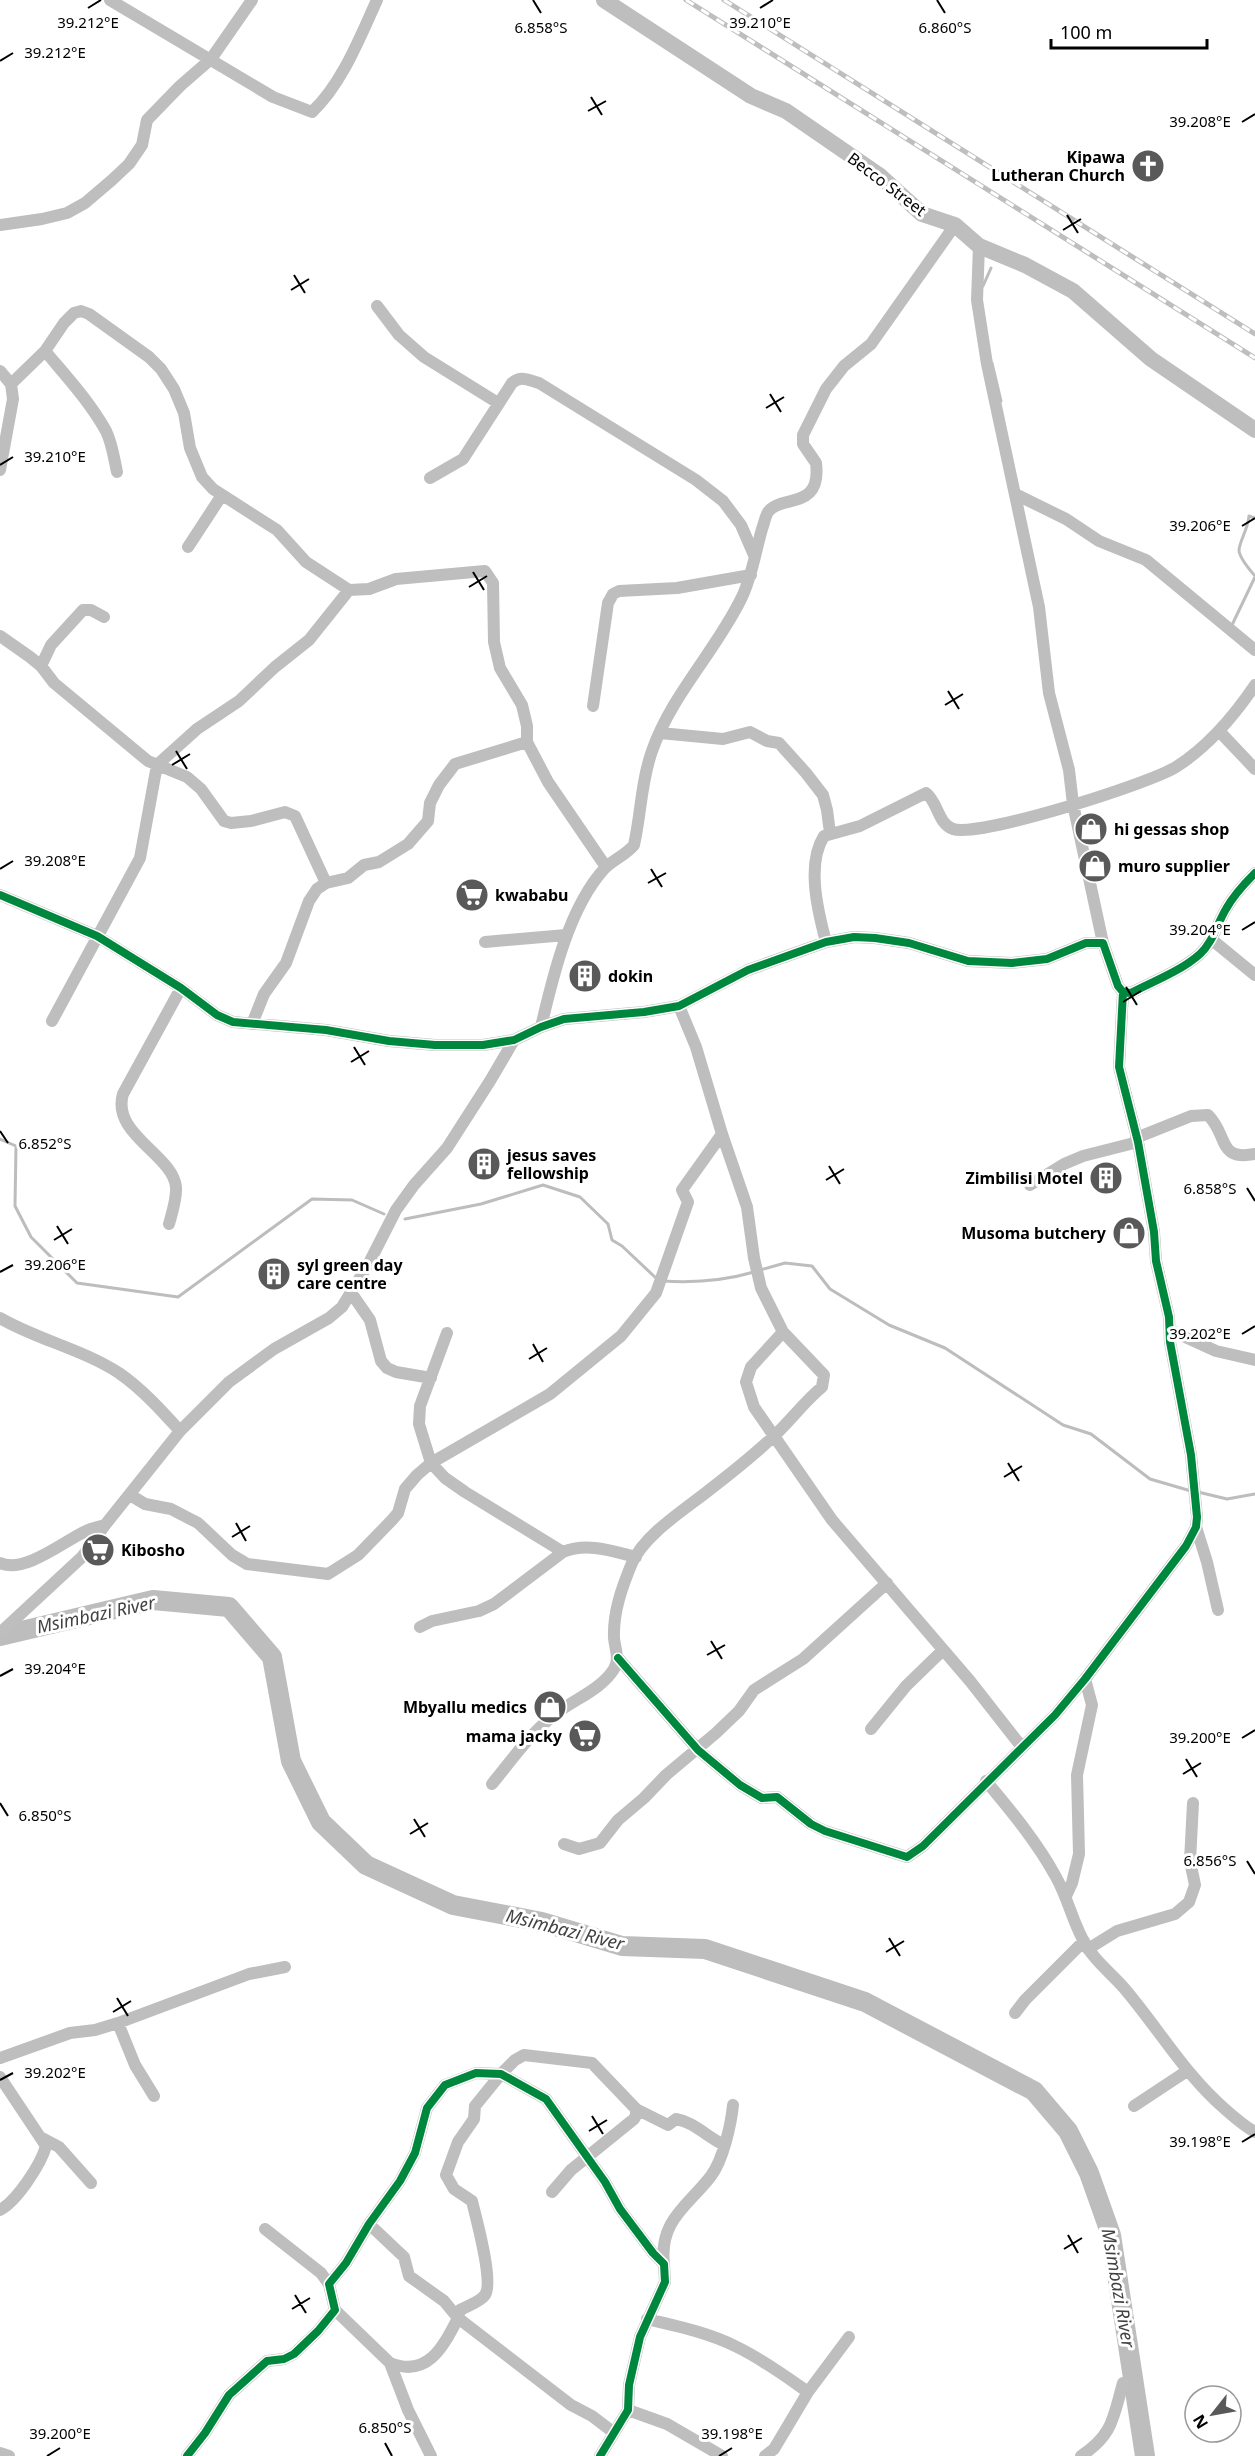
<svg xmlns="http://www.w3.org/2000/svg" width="1255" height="2456" font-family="'Noto Sans',sans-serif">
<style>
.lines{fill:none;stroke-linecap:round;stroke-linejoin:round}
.stream{stroke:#bdbdbd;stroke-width:3}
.river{stroke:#bdbdbd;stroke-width:20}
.minor{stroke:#bebebe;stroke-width:12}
.tertiary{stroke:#bebebe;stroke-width:16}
.rail-casing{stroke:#bebebe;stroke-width:5}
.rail{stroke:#fff;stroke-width:3;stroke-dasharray:9;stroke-linecap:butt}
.cycleway-casing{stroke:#fff;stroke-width:11}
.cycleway{stroke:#00873e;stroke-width:8}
.ticks{fill:none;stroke:#000;stroke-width:2}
.labels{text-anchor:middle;stroke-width:6;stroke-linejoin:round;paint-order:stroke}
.poi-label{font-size:16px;font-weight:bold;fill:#000;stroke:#fff;text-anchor:start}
.street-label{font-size:16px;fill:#000;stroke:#fff}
.water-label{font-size:18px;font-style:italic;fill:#424242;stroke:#fff}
.ticks-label{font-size:15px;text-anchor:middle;fill:#000;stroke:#fff;stroke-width:6;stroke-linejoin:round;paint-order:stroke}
</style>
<rect width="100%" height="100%" fill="#fff"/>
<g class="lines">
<path class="stream" d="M983,286L991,268
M992,363L1001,401
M1255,518L1249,516C1248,529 1240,540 1239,550C1239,558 1250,570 1255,576
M1232,625L1255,577
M0,1139L16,1146L15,1206L31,1237L77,1283L178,1297L312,1199L352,1200L384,1214
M405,1219L481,1204L543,1185L580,1197L608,1224L612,1240L622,1246L657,1279
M760,1270L785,1263L812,1266L830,1289L889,1325L945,1348L1063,1425L1091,1434L1150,1479L1191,1491
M663,1281C694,1283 723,1281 754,1272
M1198,1492L1227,1499L1255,1494"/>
<path class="river" d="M0,1636L153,1600L229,1607L272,1657L291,1761L321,1822L366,1865L453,1905L542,1922L622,1946L705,1949L865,2002L1034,2091L1068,2131L1089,2173L1111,2235L1145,2456"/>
<path class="minor" d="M110,0L273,97L312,112C342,84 360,37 377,0
M0,225L42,219L67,213L85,203L112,180L129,164L142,145L147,120L180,86L211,59L252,0
M979,246L977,300L987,364L1039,607L1049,693L1069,770L1073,804L1103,943
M377,306L399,335L424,357L498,403
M45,351C66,376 90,402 106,431C112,443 114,458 117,472
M0,371L11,384L13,399L0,470
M11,384L45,351L64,323L74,313L81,311L89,314L149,357L161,369L174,389L184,413L190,448L202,477L213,489L277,530L306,562L349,590L369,589L396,579L485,571L493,583L494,642L500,668L522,705L527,726V742L548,782L606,867
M430,478L463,459L512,383C521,375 528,380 539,383L696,480L723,501L741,525L754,555
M1015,494L1066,519L1099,541L1146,560L1255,650
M188,547L222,495
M0,636L30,657L41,666L54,683L148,761L187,777L201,789L224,821L231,823L251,821L285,812L295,816L326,883
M41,666L51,645L83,610H91L104,617
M593,706L608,603L613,594L619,591L677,588L751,575
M1219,731L1255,769
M660,733L723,739L750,732L767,741L779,743L806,773L823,795L827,810L830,833
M0,895L97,936L181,988L217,1015L233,1022L326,1030L389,1041L435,1045H483L514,1040L541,1027L564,1019L644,1012L679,1006L748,970L826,942L854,937L875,938L909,943L968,961L1012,963L1047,959L1086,943H1103L1118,986L1123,992L1131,993C1154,981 1181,971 1200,954C1213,942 1217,924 1226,909C1233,896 1244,884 1255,873
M1211,939L1255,975
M485,942L566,935
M826,942C818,912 806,864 824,836L860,826L926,793C938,802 938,824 953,829C978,838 1149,784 1176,767C1209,746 1234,716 1255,685
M52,1021L140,858L157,765L197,729L239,701L275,667L309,640L349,590
M252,1024L264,994L286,963L309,901L317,889L326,883L348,878L364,865L379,862L408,844L428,821L430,803L439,785L455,764L527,742
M541,1027C553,976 569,907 605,868C614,859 626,855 634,845C641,814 641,782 652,751C672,694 715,652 741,599C752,577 755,553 762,529C764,524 765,517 768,512C781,494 822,511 816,463L803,444V435L826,389L844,366L871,344L955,225
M1136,1138L1191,1116L1208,1115C1229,1136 1217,1161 1255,1154
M1030,1185L1064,1164L1083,1156L1138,1142
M169,1224C172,1213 177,1198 176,1187C173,1155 111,1134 123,1094L181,988
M352,1294L370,1320L381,1361L387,1368L396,1372L431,1378
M0,1318C38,1340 82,1349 119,1373C142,1389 161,1410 180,1431
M1170,1330L1216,1351L1255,1360
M783,1332L751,1367L746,1382L754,1407L832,1520L970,1681L1021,1746
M447,1333L420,1406L419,1424L431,1463L445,1478L465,1492L563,1552
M130,1495L145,1504L171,1509L198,1523L232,1555L247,1564L328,1574L358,1555L392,1520L398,1513L405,1489L417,1475L431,1463L550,1394L621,1336L656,1293L688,1202L682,1190L722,1134
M1196,1527L1207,1562L1218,1610
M0,1563C25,1574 64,1541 86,1531C92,1528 99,1527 105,1525
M420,1627L432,1621L479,1611L494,1604L563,1552C587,1542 612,1551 636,1557
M0,1633L82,1557L105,1525L180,1431L229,1382L274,1349L329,1318L342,1307L369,1263L396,1210L414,1185L447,1148L490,1081L514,1040
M618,1658L698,1750L740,1785L762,1798L777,1797L811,1824L825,1831L907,1857L923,1846L1055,1715L1085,1679L1186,1546L1196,1527L1197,1517L1191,1455L1170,1342L1169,1317L1156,1261L1154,1232L1138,1142L1119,1067L1123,992
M871,1729L906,1686L942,1651
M986,1781C1011,1811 1037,1842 1056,1877C1069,1900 1073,1925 1087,1947C1097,1963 1112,1974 1124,1988C1159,2029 1185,2075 1226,2110C1235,2118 1244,2126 1255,2132
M492,1784C511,1761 529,1735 553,1716C572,1700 600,1691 614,1669C620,1659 615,1649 614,1638C613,1612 622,1587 632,1563C644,1535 684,1510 708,1491C730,1474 754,1455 774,1436C791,1420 804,1402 822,1387L824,1375L783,1332L761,1288L754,1258L747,1207L722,1134L696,1047L679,1006
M564,1844L579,1849L600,1843L618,1820L644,1798L666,1775L716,1733L739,1711L754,1690L803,1659L887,1583
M1066,1896L1072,1883L1079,1854L1077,1775L1092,1705L1085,1679
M1088,1949L1117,1931L1175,1914L1189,1902L1195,1885L1190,1861L1193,1803
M1015,2013L1025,2000L1084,1941
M118,2023L135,2065L154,2096
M0,2058L70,2033L95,2030L118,2023L249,1974L285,1967
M0,2077L46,2146C41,2164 17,2201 0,2210
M1134,2106L1187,2071
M42,2138L59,2147L91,2183
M552,2192L571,2170L634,2119L636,2115V2109
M369,2224L404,2257L409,2276L444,2301L458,2318
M265,2229L321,2273L329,2284
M664,2264C659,2220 688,2206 711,2176C723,2160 731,2125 733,2105
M335,2310L390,2363L408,2410L431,2456
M458,2318L460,2310C467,2306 480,2302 485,2295C494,2282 476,2218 472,2201L454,2189L446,2175L458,2142L474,2119L475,2106L501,2074L515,2060L524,2055L592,2063L636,2109L668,2125L676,2119C694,2122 707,2137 724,2145
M647,2319C677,2326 709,2333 737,2347C762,2359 785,2376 808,2392
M390,2363C428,2378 443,2347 458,2318L571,2405L592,2416L613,2432
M628,2410L667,2424L722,2456
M0,2453L9,2456
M187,2456L205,2433L229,2395L267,2361L284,2359L294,2354L318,2331L335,2310L329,2284L346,2263L369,2224L400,2181L415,2153L427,2108L445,2085L476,2073L501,2074L546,2099L605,2182L620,2209L653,2253L664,2264L665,2282L640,2337L629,2385L628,2410L600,2456
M765,2456L774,2449L808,2392L849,2337
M1081,2456C1113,2435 1113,2418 1123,2383"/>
<path class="tertiary" d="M604,0L751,96L786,111L879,175L922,214L955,225L979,246L1025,265L1073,291L1151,359L1255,430"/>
<g class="rail-casing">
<path id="rail" d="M686,0L1255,358
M724,0L1255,334"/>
</g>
<use href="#rail" class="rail"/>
<g class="cycleway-casing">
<path id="cycleway" d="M0,895L97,936L181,988L217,1015L233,1022L326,1030L389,1041L435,1045H483L514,1040L541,1027L564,1019L644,1012L679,1006L748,970L826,942L854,937L875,938L909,943L968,961L1012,963L1047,959L1086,943H1103L1118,986L1123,992L1131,993C1154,981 1181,971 1200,954C1213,942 1217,924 1226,909C1233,896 1244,884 1255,873
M618,1658L698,1750L740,1785L762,1798L777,1797L811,1824L825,1831L907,1857L923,1846L1055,1715L1085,1679L1186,1546L1196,1527L1197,1517L1191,1455L1170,1342L1169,1317L1156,1261L1154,1232L1138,1142L1119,1067L1123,992
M187,2456L205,2433L229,2395L267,2361L284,2359L294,2354L318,2331L335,2310L329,2284L346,2263L369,2224L400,2181L415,2153L427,2108L445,2085L476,2073L501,2074L546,2099L605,2182L620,2209L653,2253L664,2264L665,2282L640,2337L629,2385L628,2410L600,2456"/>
</g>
<use href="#cycleway" class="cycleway"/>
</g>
<path class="ticks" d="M533,0L541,13M937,0L945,13M88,8L101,0M760,8L773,0M0,61L13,53M591,97L602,115M588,111L606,101M1242,122L1255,114M1067,215L1078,233M1063,230L1081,219M294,275L305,293M291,290L309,279M770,394L781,412M766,408L784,397M0,465L13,457M1242,526L1255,518M473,572L484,590M469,587L487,576M948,691L959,709M945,705L963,694M176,751L187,769M172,765L190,754M0,869L13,861M651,869L662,887M648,883L666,873M1242,930L1255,922M1126,987L1137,1005M1123,1002L1141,991M354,1047L365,1065M351,1062L369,1051M0,1131L8,1143M829,1166L840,1184M826,1180L844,1169M1247,1188L1255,1201M57,1226L68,1244M54,1240L72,1229M0,1272L13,1265M1242,1334L1255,1326M533,1344L543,1362M529,1359L547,1348M1008,1463L1019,1481M1004,1477L1022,1466M236,1523L246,1541M232,1537L250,1526M711,1641L722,1659M707,1655L725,1645M0,1676L13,1669M1242,1738L1255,1730M1186,1759L1197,1777M1183,1774L1201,1763M0,1803L8,1816M414,1819L425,1837M410,1834L428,1823M1247,1861L1255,1874M889,1938L900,1956M886,1952L904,1941M117,1998L128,2016M113,2012L131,2001M0,2080L13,2073M592,2116L603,2134M589,2131L607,2120M1242,2142L1255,2134M1068,2235L1078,2253M1064,2249L1082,2238M295,2295L306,2313M292,2309L310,2298M385,2443L392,2456M47,2456L60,2448M719,2456L732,2448"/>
<defs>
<g id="church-disc" transform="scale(1.725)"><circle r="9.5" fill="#595959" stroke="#fff"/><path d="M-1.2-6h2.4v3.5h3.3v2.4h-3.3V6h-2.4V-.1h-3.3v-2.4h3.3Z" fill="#fff"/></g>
<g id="shop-disc" transform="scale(1.725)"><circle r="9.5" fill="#595959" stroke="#fff"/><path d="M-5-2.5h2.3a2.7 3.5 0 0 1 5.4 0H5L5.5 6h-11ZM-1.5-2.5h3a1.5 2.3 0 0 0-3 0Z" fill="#fff"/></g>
<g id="supermarket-disc" transform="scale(1.725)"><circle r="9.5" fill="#595959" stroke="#fff"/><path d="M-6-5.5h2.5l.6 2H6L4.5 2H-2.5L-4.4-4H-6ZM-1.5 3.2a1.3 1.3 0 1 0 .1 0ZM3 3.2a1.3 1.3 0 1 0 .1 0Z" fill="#fff"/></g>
<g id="building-disc" transform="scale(1.725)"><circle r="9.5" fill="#595959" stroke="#fff"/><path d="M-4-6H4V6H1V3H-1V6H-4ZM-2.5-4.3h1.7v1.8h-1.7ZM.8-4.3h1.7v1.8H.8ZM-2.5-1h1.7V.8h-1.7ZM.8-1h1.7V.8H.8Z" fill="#fff"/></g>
</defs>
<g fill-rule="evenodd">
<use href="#church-disc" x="1148" y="166"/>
<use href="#shop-disc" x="1091" y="829"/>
<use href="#shop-disc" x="1095" y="866"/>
<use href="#supermarket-disc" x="472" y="895"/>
<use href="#building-disc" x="585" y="976"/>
<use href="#building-disc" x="484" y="1164"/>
<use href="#building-disc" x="1106" y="1178"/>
<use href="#shop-disc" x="1129" y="1233"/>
<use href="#building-disc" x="274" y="1274"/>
<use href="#supermarket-disc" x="98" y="1550"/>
<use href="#shop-disc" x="550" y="1707"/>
<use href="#supermarket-disc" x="585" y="1736"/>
</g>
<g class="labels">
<g class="poi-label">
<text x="1125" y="163" text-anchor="end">Kipawa<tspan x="1125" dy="18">Lutheran Church</tspan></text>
<text x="1114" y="835">hi gessas shop</text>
<text x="1118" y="872">muro supplier</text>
<text x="495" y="901">kwababu</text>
<text x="608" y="982">dokin</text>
<text x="507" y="1161">jesus saves<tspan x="507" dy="18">fellowship</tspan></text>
<text x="1083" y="1184" text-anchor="end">Zimbilisi Motel</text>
<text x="1106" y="1239" text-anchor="end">Musoma butchery</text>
<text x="297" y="1271">syl green day<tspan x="297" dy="18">care centre</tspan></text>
<text x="121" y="1556">Kibosho</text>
<text x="527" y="1713" text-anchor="end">Mbyallu medics</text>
<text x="562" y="1742" text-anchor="end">mama jacky</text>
</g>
<g class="street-label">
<text transform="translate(887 184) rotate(37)" y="6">Becco Street</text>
</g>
<g class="water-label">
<text transform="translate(96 1615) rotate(-12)" y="6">Msimbazi River</text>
<text transform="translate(565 1930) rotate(14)" y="6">Msimbazi River</text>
<text transform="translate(1118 2288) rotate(80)" y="6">Msimbazi River</text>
</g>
</g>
<g class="ticks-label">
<text x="760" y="28">39.210°E</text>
<text x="88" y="28">39.212°E</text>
<text x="541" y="33">6.858°S</text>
<text x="945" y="33">6.860°S</text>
<text x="55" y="58">39.212°E</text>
<text x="1200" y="127">39.208°E</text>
<text x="55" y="462">39.210°E</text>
<text x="1200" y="531">39.206°E</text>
<text x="55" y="866">39.208°E</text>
<text x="1200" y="935">39.204°E</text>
<text x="45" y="1149">6.852°S</text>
<text x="1210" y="1194">6.858°S</text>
<text x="55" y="1270">39.206°E</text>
<text x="1200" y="1339">39.202°E</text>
<text x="55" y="1674">39.204°E</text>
<text x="1200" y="1743">39.200°E</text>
<text x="45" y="1821">6.850°S</text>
<text x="1210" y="1866">6.856°S</text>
<text x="55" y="2078">39.202°E</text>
<text x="1200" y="2147">39.198°E</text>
<text x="385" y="2433">6.850°S</text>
<text x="60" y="2439">39.200°E</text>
<text x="732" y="2439">39.198°E</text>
</g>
<g transform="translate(1213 2414) rotate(239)"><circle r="28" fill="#ffffff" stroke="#999999" stroke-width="1.5"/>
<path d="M0-4.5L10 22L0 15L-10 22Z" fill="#595959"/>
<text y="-9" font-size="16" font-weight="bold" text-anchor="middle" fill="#000000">N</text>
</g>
<path d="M1051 39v9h156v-9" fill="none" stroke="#000000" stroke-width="3"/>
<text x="1060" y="39" font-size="18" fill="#000000" stroke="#ffffff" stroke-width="4.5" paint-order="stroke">100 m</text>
</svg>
